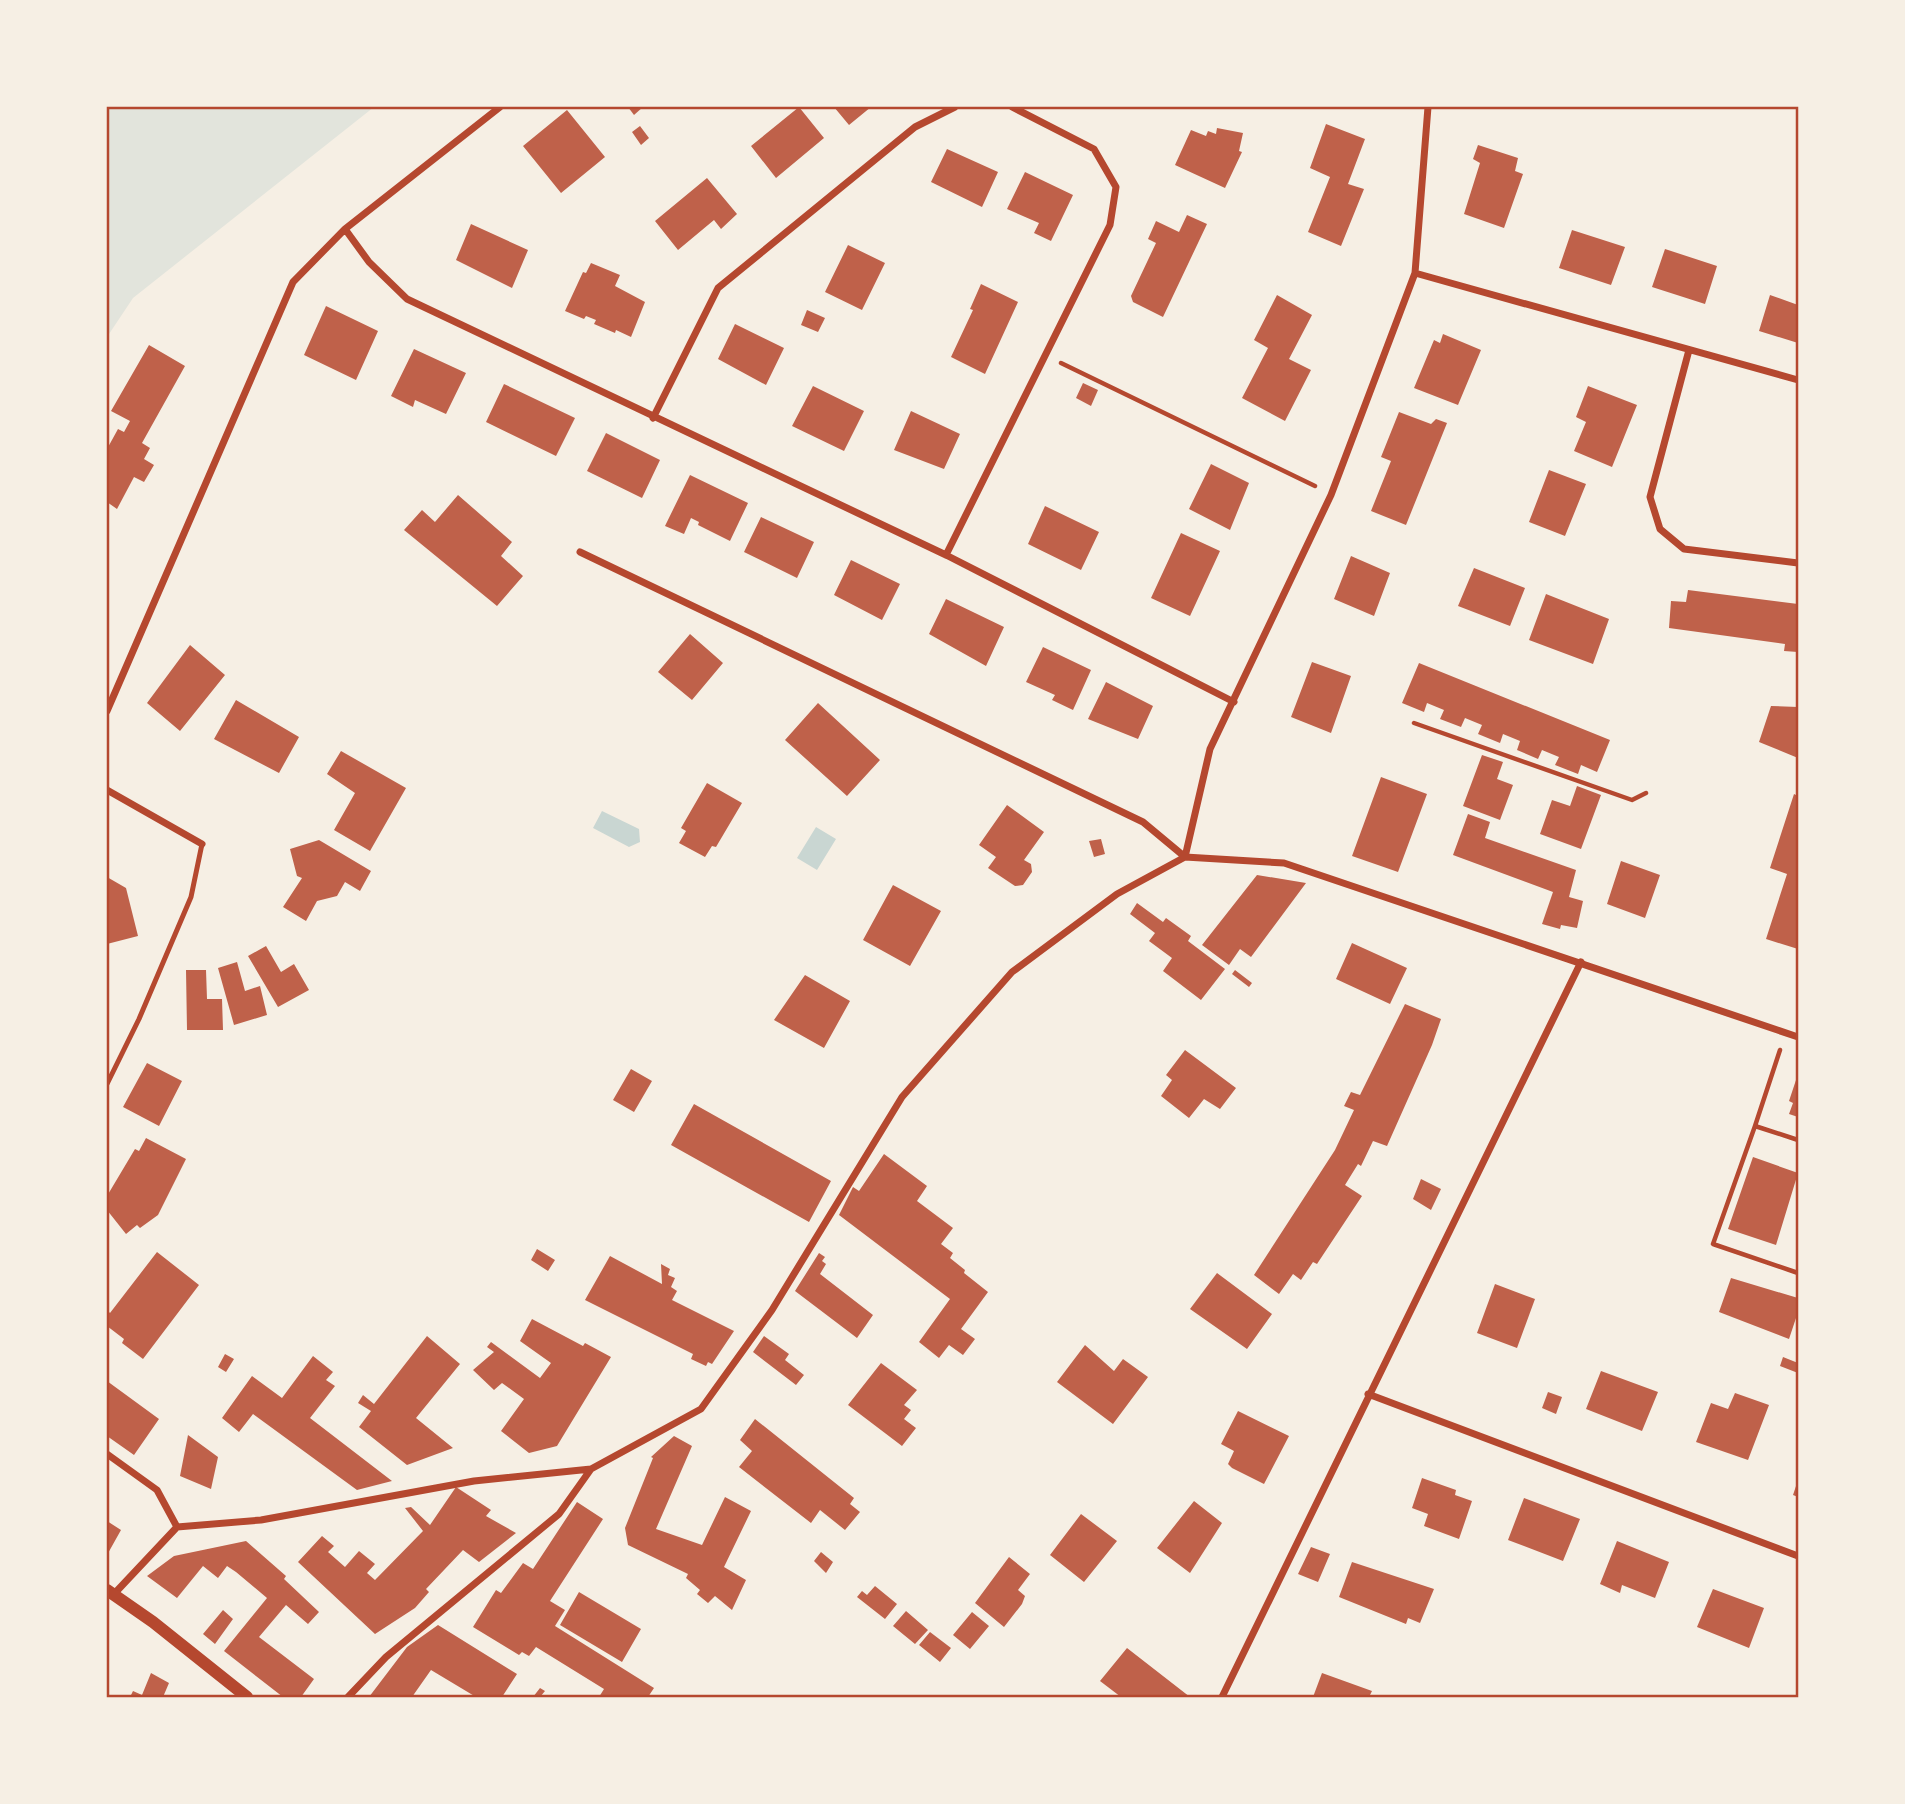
<svg xmlns="http://www.w3.org/2000/svg" width="1905" height="1804" font-family="'DM Sans',sans-serif">
<style>
.green{fill:#e2e4dc}
.water{fill:#c9d6d2}
.building{fill:#bf614a}
.lines{fill:none;stroke-linecap:round;stroke-linejoin:round}
.path{stroke:#b5482f;stroke-width:4.5}
.service{stroke:#b5482f;stroke-width:5}
.minor{stroke:#b5482f;stroke-width:7}
.tertiary{stroke:#b5482f;stroke-width:12}
.neatline{fill:none;stroke:#b5482f;stroke-width:2.5}
</style>
<rect width="100%" height="100%" fill="#f6efe4"/>
<path class="green" d="M107,107H374L133,298L107,337Z"/>
<path class="water" d="M602,811L639,829L640,842L629,847L593,828Z
M816,827L836,839L817,870L797,858Z"/>
<path class="building" d="M628,107H643L634,115Z
M799,107L824,138L776,178L751,146Z
M834,107H871L849,125Z
M567,110L605,157L561,193L523,146Z
M1326,124L1365,139L1348,184L1364,189L1341,246L1308,232L1330,177L1310,168Z
M640,126L649,138L641,145L632,132Z
M1217,128L1243,133L1239,151L1242,152L1225,188L1175,165L1191,130L1206,136L1208,131L1216,134Z
M1478,145L1518,158L1515,171L1523,174L1504,228L1464,214L1480,163L1473,159Z
M947,149L998,172L982,207L931,182Z
M1025,172L1073,195L1051,241L1034,233L1039,223L1007,209Z
M707,178L737,214L721,229L714,220L678,250L655,221Z
M1187,215L1207,224L1163,317L1133,302L1131,296L1156,243L1148,239L1156,221L1179,232Z
M471,224L528,250L512,288L456,260Z
M1572,230L1625,247L1611,285L1559,268Z
M848,245L885,263L862,310L825,292Z
M1665,249L1717,266L1705,304L1652,287Z
M591,263L620,275L615,286L645,302L631,337L616,330L615,333L594,324L596,320L586,316L584,319L565,311L583,272L586,273Z
M981,284L1018,302L985,374L951,357L973,310L970,309Z
M1277,295L1312,315L1289,359L1311,370L1285,421L1242,398L1268,348L1254,340Z
M1770,295L1798,305V343L1759,331Z
M326,306L378,331L356,380L304,355Z
M807,310L825,318L818,332L801,325Z
M735,324L784,348L766,385L718,359Z
M1443,334L1481,350L1458,405L1414,388L1434,340L1440,343Z
M149,345L185,366L142,443L150,448L144,459L154,465L144,482L134,477L117,509L107,502V449L118,429L124,432L130,421L111,411Z
M414,349L466,373L446,414L415,400L413,407L391,396Z
M1083,383L1098,390L1091,406L1076,398Z
M504,384L575,418L556,456L486,422Z
M813,386L864,411L844,451L792,426Z
M1588,386L1637,405L1612,467L1574,451L1586,422L1576,417Z
M911,411L960,434L944,469L894,450Z
M1399,412L1431,424L1436,419L1447,423L1406,525L1371,511L1391,461L1381,457Z
M606,433L660,460L642,498L587,471Z
M1211,464L1249,483L1230,530L1189,509Z
M1549,470L1586,484L1565,536L1529,522Z
M690,475L748,503L730,541L698,525L699,522L691,518L684,534L665,526Z
M458,495L512,542L501,556L523,576L497,606L404,530L422,510L435,522Z
M1045,506L1099,532L1081,570L1028,544Z
M761,517L814,542L797,578L744,552Z
M1181,533L1220,551L1190,616L1151,598Z
M1351,556L1390,573L1374,616L1334,599Z
M851,560L900,584L882,620L834,595Z
M1474,568L1525,588L1510,626L1458,606Z
M1688,590L1798,604V652L1784,651L1785,644L1669,628L1671,601L1686,602Z
M1546,594L1609,619L1593,664L1529,640Z
M946,599L1004,627L986,666L929,634Z
M690,634L723,663L692,700L658,672Z
M190,645L225,675L180,731L147,703Z
M1043,647L1091,670L1073,710L1052,700L1055,695L1026,682Z
M1312,662L1351,676L1331,733L1291,717Z
M1419,663L1610,740L1597,772L1581,765L1578,774L1555,765L1559,757L1542,750L1538,759L1517,750L1520,741L1503,734L1500,743L1478,734L1482,725L1465,718L1461,727L1440,719L1444,710L1427,703L1424,712L1402,703Z
M1106,682L1153,706L1138,739L1088,719Z
M236,700L299,737L279,773L214,739Z
M818,703L880,760L847,796L785,740Z
M1771,706L1798,707V758L1759,742Z
M341,751L406,788L370,851L334,830L355,793L327,774Z
M1482,755L1503,762L1497,779L1513,785L1500,820L1463,806Z
M1381,777L1427,794L1398,872L1352,856Z
M707,783L742,803L716,847L712,846L705,857L679,843L686,831L681,828Z
M1577,786L1601,795L1581,849L1540,834L1552,800L1570,806Z
M1794,794L1798,796V949L1766,939L1787,874L1770,868Z
M1007,805L1044,832L1024,860L1031,864L1032,872L1023,885L1015,886L988,868L996,857L979,845Z
M1468,814L1490,822L1485,838L1576,870L1569,897L1583,901L1577,928L1561,925L1560,929L1542,924L1553,892L1453,855Z
M1101,839L1105,854L1094,857L1089,841Z
M319,840L371,871L360,891L345,882L337,896L317,901L306,921L283,907L302,878L297,876L290,849Z
M1621,861L1660,875L1645,918L1607,904Z
M1257,875L1306,883L1251,957L1240,949L1229,965L1202,945Z
M107,877L126,888L138,936L107,944Z
M893,885L941,911L910,966L863,940Z
M1137,903L1163,922L1166,918L1191,936L1188,941L1225,969L1201,1000L1163,971L1172,958L1149,941L1155,933L1130,914Z
M1352,943L1407,968L1390,1004L1336,979Z
M266,946L281,972L294,964L309,990L278,1007L248,956Z
M237,962L245,991L260,986L267,1015L234,1025L218,968Z
M186,970H206L207,999H222L223,1030H187Z
M1235,970L1252,983L1249,987L1232,974Z
M805,975L850,1001L824,1048L774,1020Z
M1405,1004L1441,1019L1432,1045L1387,1146L1373,1141L1361,1166L1358,1164L1345,1185L1362,1196L1317,1264L1313,1262L1301,1280L1293,1274L1279,1294L1254,1275L1335,1150L1354,1110L1344,1106L1351,1092L1360,1095Z
M1185,1050L1236,1088L1220,1109L1204,1099L1189,1118L1161,1096L1172,1080L1166,1075Z
M147,1063L182,1081L159,1126L123,1107Z
M631,1069L652,1081L634,1112L613,1100Z
M1798,1074V1117L1789,1114L1793,1103L1789,1101Z
M694,1104L831,1181L809,1222L671,1145Z
M146,1138L186,1159L158,1215L140,1228L137,1225L126,1234L107,1210V1196L135,1149L139,1151Z
M884,1154L927,1186L917,1201L953,1228L941,1244L953,1253L950,1258L965,1270L964,1273L988,1292L961,1329L975,1339L963,1355L949,1345L939,1358L919,1342L950,1299L839,1215L853,1187L859,1191Z
M1753,1157L1798,1173L1776,1245L1728,1229Z
M1421,1179L1441,1189L1431,1210L1413,1199Z
M537,1249L555,1260L548,1271L531,1260Z
M157,1252L199,1285L143,1359L122,1343L124,1339L107,1326V1310L110,1313Z
M819,1253L825,1257L822,1261L826,1264L820,1274L873,1315L857,1338L795,1291Z
M610,1256L662,1284L661,1264L670,1269L668,1275L675,1278L671,1287L677,1291L672,1300L734,1331L712,1364L708,1362L706,1366L691,1359L693,1354L585,1300Z
M1217,1273L1272,1314L1247,1349L1190,1309Z
M1731,1278L1798,1298V1312L1789,1339L1719,1312Z
M1495,1284L1535,1299L1517,1348L1477,1333Z
M532,1319L583,1346L585,1343L611,1357L557,1446L529,1453L501,1431L524,1399L502,1383L494,1390L473,1370L494,1352L487,1347L491,1342L540,1378L551,1363L520,1341Z
M427,1336L460,1364L416,1418L453,1448L407,1465L359,1427L371,1411L358,1403L363,1395L374,1404Z
M764,1336L789,1354L785,1360L804,1375L796,1385L753,1352Z
M1085,1345L1114,1371L1123,1359L1148,1377L1113,1424L1057,1382Z
M225,1354L234,1359L226,1372L218,1367Z
M313,1356L333,1372L326,1380L335,1386L310,1418L392,1481L357,1490L253,1414L239,1432L222,1418L252,1376L282,1398Z
M1783,1357L1798,1363V1373L1780,1366Z
M881,1363L917,1390L904,1405L911,1410L904,1419L916,1428L902,1446L848,1405Z
M1601,1371L1658,1392L1642,1431L1586,1409Z
M107,1381L159,1419L134,1455L107,1436Z
M1548,1392L1562,1397L1556,1414L1542,1408Z
M1735,1393L1769,1405L1748,1460L1696,1442L1711,1403L1728,1409Z
M1238,1411L1289,1436L1264,1484L1232,1468L1228,1464L1234,1451L1221,1444Z
M755,1419L854,1498L850,1504L860,1512L845,1530L820,1510L811,1523L739,1467L752,1451L740,1440Z
M188,1435L218,1457L211,1489L180,1476Z
M674,1436L692,1446L656,1529L702,1545L725,1497L751,1511L724,1567L746,1580L732,1610L715,1596L708,1603L697,1594L700,1590L686,1578L688,1574L628,1545L625,1528L653,1458L651,1457Z
M1422,1478L1456,1490L1455,1495L1472,1501L1459,1539L1424,1526L1428,1514L1412,1508Z
M1798,1480V1497L1793,1495Z
M456,1487L491,1510L486,1516L516,1533L479,1562L463,1550L426,1589L429,1592L415,1608L375,1634L298,1562L322,1536L334,1546L328,1552L345,1567L359,1551L375,1564L367,1573L375,1580L423,1531L405,1508L411,1507L430,1525Z
M1524,1498L1580,1519L1563,1561L1508,1540Z
M1194,1501L1222,1523L1190,1573L1157,1548Z
M577,1502L603,1519L550,1601L565,1610L555,1626L654,1688L648,1697H599L604,1689L536,1647L529,1656L522,1652L519,1655L473,1627L496,1590L501,1593L523,1563L533,1569Z
M1081,1514L1117,1541L1084,1582L1050,1555Z
M107,1521L121,1530L107,1555Z
M246,1541L286,1576L284,1579L319,1612L308,1624L286,1605L259,1637L314,1679L301,1697H283L224,1651L267,1598L236,1572L227,1566L218,1578L203,1566L177,1598L147,1576L174,1556Z
M1617,1541L1669,1562L1655,1598L1622,1585L1620,1593L1600,1584Z
M1311,1547L1330,1554L1318,1582L1298,1574Z
M821,1552L833,1562L826,1573L814,1561Z
M1009,1557L1030,1574L1018,1590L1025,1596L1022,1604L1004,1627L975,1603Z
M1352,1562L1434,1589L1420,1623L1408,1618L1406,1624L1339,1597Z
M875,1586L897,1604L885,1619L857,1597L862,1591L867,1595Z
M1713,1589L1764,1608L1749,1648L1697,1627Z
M579,1592L641,1629L622,1662L560,1625Z
M223,1610L233,1619L215,1644L203,1634Z
M906,1611L928,1630L915,1644L893,1626Z
M972,1612L989,1626L970,1649L953,1635Z
M438,1625L517,1674L502,1697H476L431,1670L412,1697H369L407,1647Z
M930,1632L951,1648L940,1662L919,1645Z
M1127,1648L1190,1697H1121L1100,1681Z
M151,1673L169,1683L163,1697H130L133,1691L142,1695Z
M1322,1673L1372,1691L1369,1697H1313Z
M540,1688L545,1691L540,1697H533Z"/>
<g class="lines">
<path class="path" d="M1061,363L1315,486
M1414,723L1632,800L1646,793
M1755,1126L1780,1050
M1798,1140L1755,1126L1713,1244L1798,1273"/>
<path class="service" d="M107,1084L139,1019L191,897L202,844"/>
<path class="minor" d="M345,229L369,262L407,299L946,555L1234,702
M1415,273L1798,380
M1689,350L1650,497L1660,529L1684,549L1798,563
M653,418L718,288L915,127L955,107
M580,552L1143,822L1185,857L1210,749L1331,495L1415,273L1428,107
M946,555L1110,225L1116,187L1094,149L1012,107
M107,711L293,282L345,229L500,107
M107,790L202,844
M1368,1394L1798,1556
M107,1454L157,1490L177,1527
M114,1594L177,1527L261,1520L474,1481L591,1469L701,1409L772,1310L902,1097L1012,972L1117,894L1185,857L1284,863L1798,1037
M348,1697L386,1657L559,1514L591,1469
M1222,1697L1581,962"/>
<path class="tertiary" d="M107,1590L153,1622L247,1697"/>
</g>
<rect width="1905" height="1804" fill="none" stroke="#f6efe4" stroke-width="217"/>
<rect x="108" y="108" width="1689" height="1588" class="neatline"/>
</svg>
